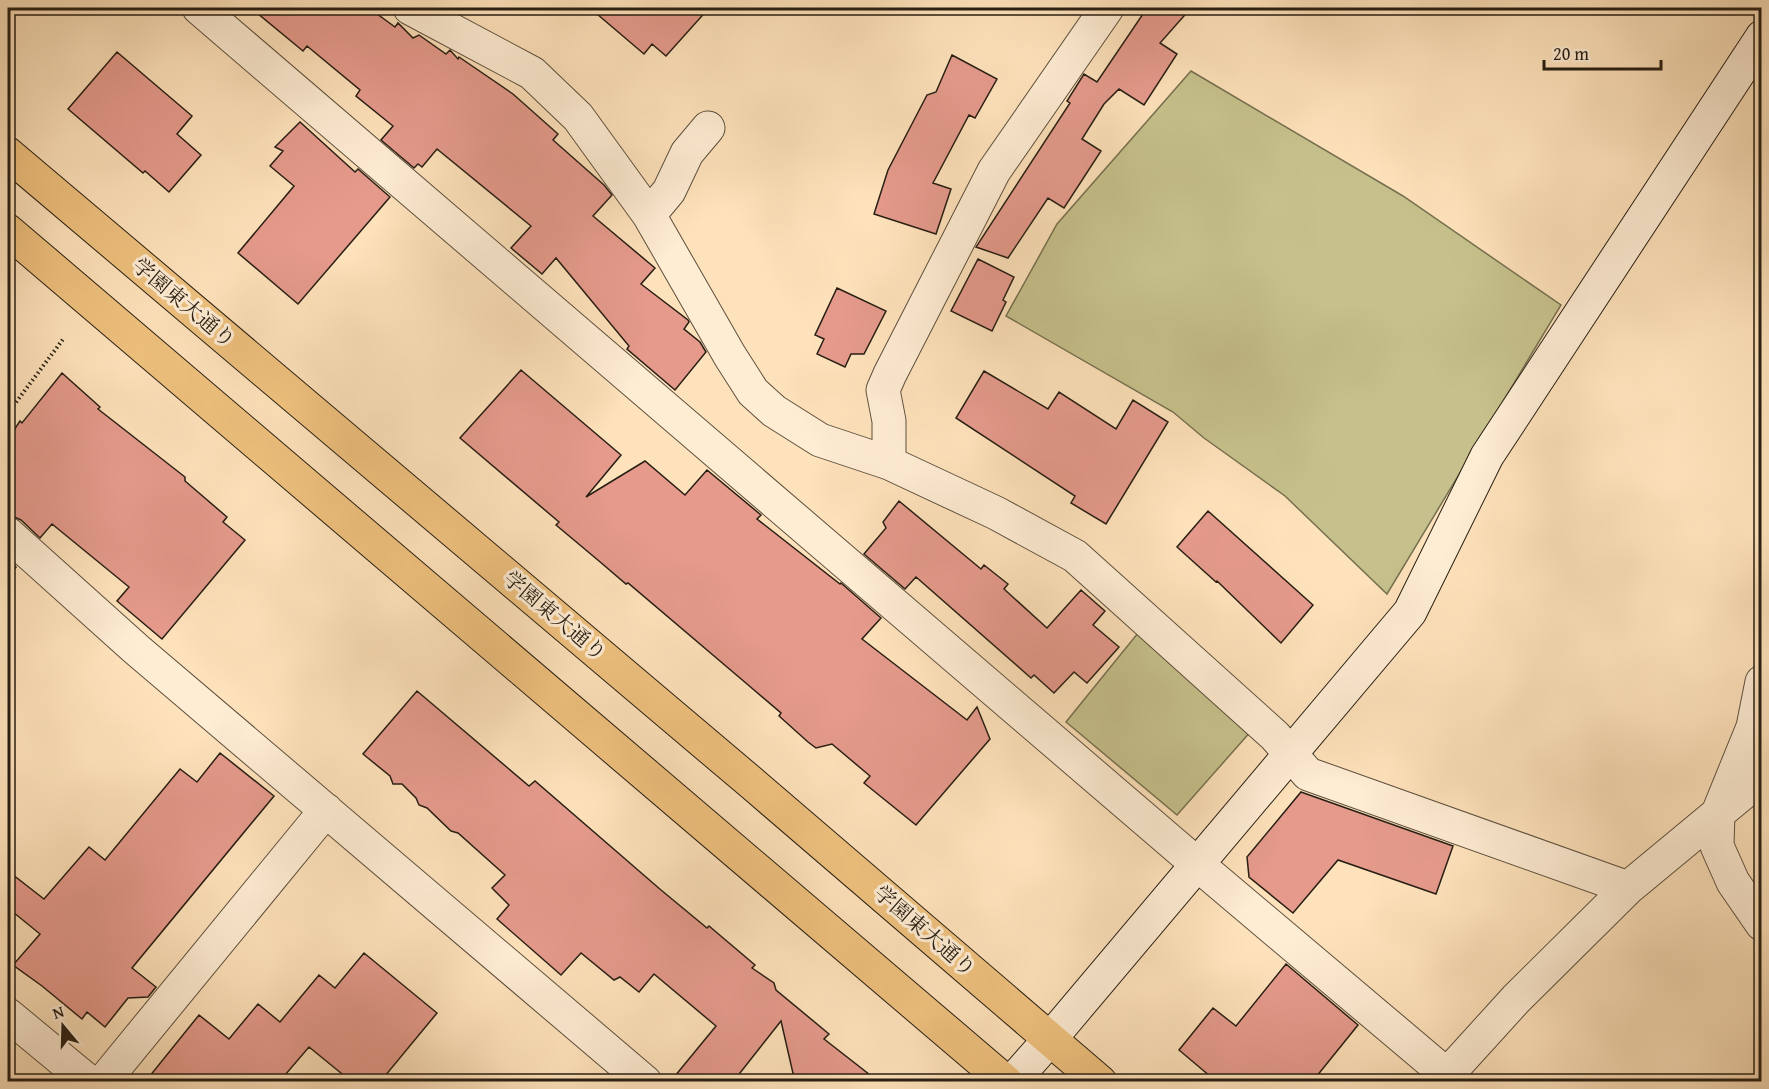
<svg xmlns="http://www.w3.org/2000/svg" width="1769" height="1089" font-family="'Gentium Book Plus','Noto Serif JP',serif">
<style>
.green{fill:#c6c18c;stroke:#767050;stroke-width:1.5}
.building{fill:#e59a8c;stroke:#271e13;stroke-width:1.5}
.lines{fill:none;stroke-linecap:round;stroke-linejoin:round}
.street-casing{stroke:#5d4f3d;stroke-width:35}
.secondary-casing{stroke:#271e13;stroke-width:35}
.primary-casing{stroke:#271e13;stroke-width:35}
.path{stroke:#271e13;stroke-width:4;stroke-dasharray:1.5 3;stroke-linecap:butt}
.street{stroke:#feecd3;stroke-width:33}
.secondary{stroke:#feecd3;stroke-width:33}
.primary{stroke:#efc17e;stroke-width:33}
.labels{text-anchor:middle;stroke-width:6;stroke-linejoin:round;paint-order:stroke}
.street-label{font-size:21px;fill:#271e13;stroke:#feecd3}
</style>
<rect width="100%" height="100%" fill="#fee2bb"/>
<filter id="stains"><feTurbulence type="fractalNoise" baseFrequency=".00333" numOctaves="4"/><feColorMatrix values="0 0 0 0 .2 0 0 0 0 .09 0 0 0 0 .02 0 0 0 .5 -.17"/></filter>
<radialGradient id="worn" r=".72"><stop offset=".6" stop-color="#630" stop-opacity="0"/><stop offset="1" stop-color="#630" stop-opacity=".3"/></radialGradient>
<path class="green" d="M1191,71L1403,196L1561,305L1387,594L1285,496L1204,438L1173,412L1006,316L1057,224Z
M1138,633L1252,730L1177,815L1066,722Z"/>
<path class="building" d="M251,8H369L395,27L398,23L413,38L419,35L446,54L450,50L458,59L459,57L513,94L558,134L553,140L604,185L612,195L593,216L655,268L641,284L688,320L689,322L684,329L700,342L706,352L675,390L627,349L629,346L556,258L542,274L511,248L531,226L437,149L422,167L418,164L414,168L381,140L393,126L356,96L360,90L307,46L303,51Z
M590,8H709L666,56L652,44L644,54Z
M1147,8H1191L1160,43L1177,54L1144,105L1119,89L1104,104L1082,139L1101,151L1064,208L1048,198L1008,258L976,247L1070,103L1067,101L1084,74L1097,82Z
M117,52L192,116L177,134L201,155L169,192L145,171L143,173L68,109Z
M952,55L997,79L975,118L969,115L933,183L951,189L936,234L874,214L888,170L927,95L936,92Z
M300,122L355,172L358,169L390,197L298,304L238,253L294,186L270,166L283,151L275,147Z
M978,259L1014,277L1003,300L1006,302L992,331L951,311Z
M837,288L886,311L864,354H851L845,367L817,354L824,339L815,335Z
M521,370L621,455L586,497L645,461L685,495L707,470L761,515L757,519L840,584L841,583L881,618L862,639L967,720L977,707L990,739L916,825L864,783L870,776L832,744L816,748L808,742L779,716L781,713L747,684L628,583L626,584L599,561L556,525L559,522L460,438Z
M984,371L1048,409L1059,392L1116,429L1133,400L1168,422L1106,524L1071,503L1075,496L956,418Z
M62,373L100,407L98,409L185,477V481L227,517L223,522L245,540L162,639L117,601L129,587L52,524L40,538L21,520L12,516H8V439L20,421L22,423Z
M899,501L981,569L984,565L1008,584L1004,589L1047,628L1081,590L1105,611L1093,625L1119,647L1087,683L1074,672L1054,693L1034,675L1031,678L916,577L905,589L864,554L886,528L883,522Z
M1208,511L1313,605L1281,643L1217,581L1216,582L1177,547Z
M8,559L16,567L8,578Z
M417,691L529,786L535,781L661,890L707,928L709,926L755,965L752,968L774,983L776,990L829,1034L824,1039L879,1082H795L781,1021L736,1078L728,1079L726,1082H670L716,1026L654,974L639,992L620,977L614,980L581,953L561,975L497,919L509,905L492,888L505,875L458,833L451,831L427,808L419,805L416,798L402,784H393L390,776L363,754Z
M220,753L274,796L132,968L156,987L148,997L128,998L105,1027L87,1012L82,1019L42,986L13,965L40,934L8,908V871L44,899L89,847L105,860L180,769L197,782Z
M1301,792L1453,846L1436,894L1338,860L1293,913L1249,877L1247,857Z
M364,953L437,1013L380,1082H352L309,1047L279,1082H145L199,1015L229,1039L258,1004L280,1022L319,975L335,988Z
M1286,964L1358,1025L1312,1082H1217L1179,1050L1213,1008L1236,1026Z"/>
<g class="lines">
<g class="street-casing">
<path id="street" d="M199,8L1197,864L1447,1075
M410,8L532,73L578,117L649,215L730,356L753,392L774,411L820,440L889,463L996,513L1075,556L1275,736L1308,774L1628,888
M649,215L669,191L687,153L708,128
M889,463V421L883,390L890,374L994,171L1107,8
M8,534L136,649L645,1082
M1762,682L1753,727L1718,813L1717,846L1733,882L1762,924
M8,1015L89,1082
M103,1082L326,810
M1444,1082L1447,1075L1516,999L1628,888L1762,777"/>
</g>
<g class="secondary-casing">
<path id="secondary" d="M1012,1082L1050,1039L1410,612L1487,456L1762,37"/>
</g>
<g class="primary-casing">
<path id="primary" d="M8,154L754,785L1100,1082
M8,231L1006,1082"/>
</g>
<path class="path" d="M8,413L64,338"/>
<use href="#street" class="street"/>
<use href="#secondary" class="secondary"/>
<use href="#primary" class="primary"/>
</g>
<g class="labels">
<g class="street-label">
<text transform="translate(184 303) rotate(40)" y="7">学園東大通り</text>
<text transform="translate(555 616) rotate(40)" y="7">学園東大通り</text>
<text transform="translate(925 931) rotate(41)" y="7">学園東大通り</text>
</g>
</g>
<rect width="1769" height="1089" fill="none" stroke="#fee2bb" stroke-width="30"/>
<rect x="9" y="9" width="1751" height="1071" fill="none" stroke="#271e13" stroke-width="3"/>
<rect x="15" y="15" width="1739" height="1059" fill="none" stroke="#271e13" stroke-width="1.5"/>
<g transform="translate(63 1026) rotate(341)" stroke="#feecd3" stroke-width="4.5" paint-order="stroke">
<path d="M0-4.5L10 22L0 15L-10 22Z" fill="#271e13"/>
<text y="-9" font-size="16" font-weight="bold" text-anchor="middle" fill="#271e13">N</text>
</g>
<path d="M1544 60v9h117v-9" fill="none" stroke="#271e13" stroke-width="3"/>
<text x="1553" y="60" font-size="18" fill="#271e13" stroke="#feecd3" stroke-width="4.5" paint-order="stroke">20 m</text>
<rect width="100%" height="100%" filter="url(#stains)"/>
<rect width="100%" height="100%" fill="url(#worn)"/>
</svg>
